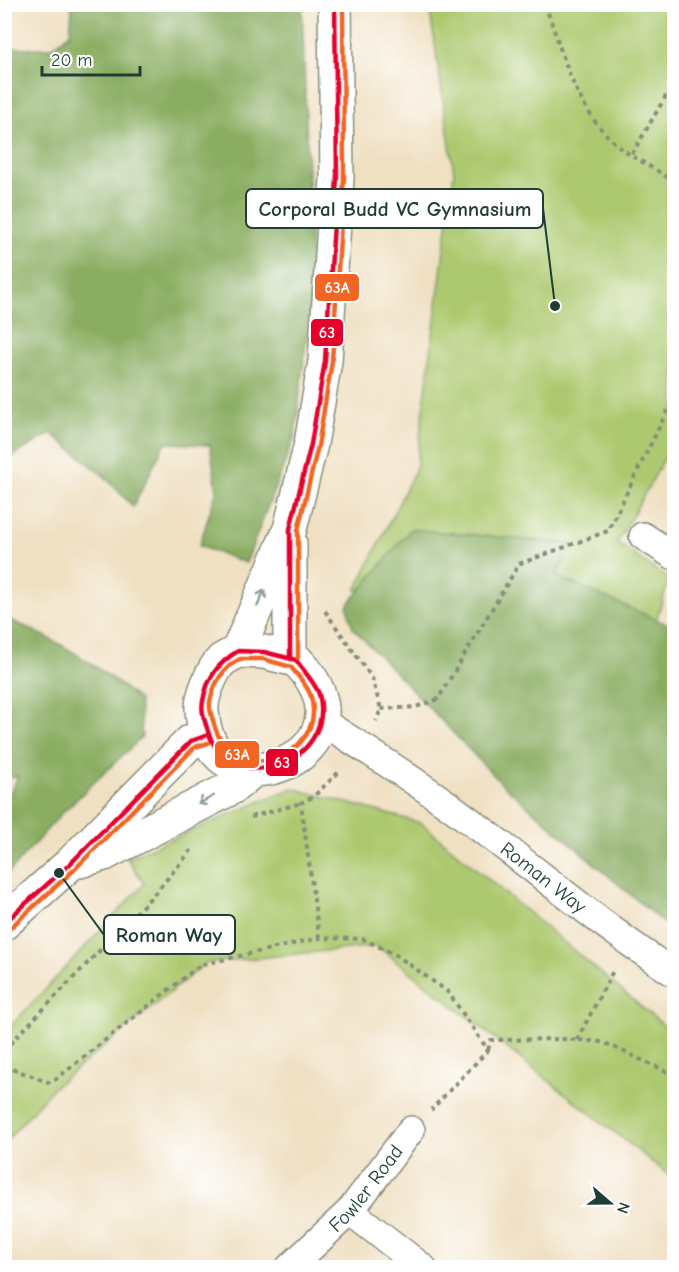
<svg xmlns="http://www.w3.org/2000/svg" width="679" height="1272" font-family="'Comic Neue',sans-serif">
<style>
.green{fill:#adc970;stroke:#668352;stroke-width:1.5}
.forest{fill:#8aad62;stroke:#54754b;stroke-width:1.5}
.lines{fill:none;stroke-linecap:round;stroke-linejoin:round}
.street-casing{stroke:#888e7b;stroke-width:30}
.secondary-casing{stroke:#888e7b;stroke-width:36}
.path{stroke:#888e7b;stroke-width:4;stroke-dasharray:4.5 4.5;stroke-linecap:butt}
.street{stroke:#fff;stroke-width:27}
.secondary{stroke:#fff;stroke-width:33}
.bus-1-casing{stroke:#fff;stroke-width:9}
.bus-2-casing{stroke:#fff;stroke-width:9}
.bus-1{stroke:#e4002b;stroke-width:4.5}
.bus-2{stroke:#f26522;stroke-width:4.5}
.oneway{stroke:#8f9e9a}
.labels{text-anchor:middle;stroke-width:4.5;stroke-linejoin:round;paint-order:stroke}
.street-label{font-size:20px;fill:#1f3d34;stroke:#fff}
.leader{fill:none;stroke:#1f3d34;stroke-width:2}
.callout-dot{fill:#1f3d34;stroke:#fff;stroke-width:2}
.callout{fill:#fff;stroke:#1f3d34;stroke-width:2}
.callout-label{font-size:21px;text-anchor:middle;font-weight:bold;fill:#1f3d34}
.line-badge{stroke:#fff;stroke-width:2}
.badge-label{font-size:16px;text-anchor:middle;font-weight:bold;fill:#fff}
</style>
<rect width="100%" height="100%" fill="#fff"/>
<filter id="ink" filterUnits="userSpaceOnUse"><feTurbulence type="fractalNoise" baseFrequency=".0167" numOctaves="2"/><feDisplacementMap in="SourceGraphic" scale="12" xChannelSelector="R" yChannelSelector="G"/><feConvolveMatrix kernelMatrix="1 2 1 2 8 2 1 2 1" color-interpolation-filters="sRGB"/></filter>
<filter id="wash" filterUnits="userSpaceOnUse"><feTurbulence type="fractalNoise" baseFrequency=".008" numOctaves="4" result="noise"/><feDisplacementMap in="SourceGraphic" scale="24" xChannelSelector="R" yChannelSelector="G"/><feGaussianBlur stdDeviation="1.35" result="paint"/><feColorMatrix in="noise" values="0 0 0 0 0 0 0 0 0 0 0 0 0 0 0 0 0 1.4 0 .05"/><feComposite in="paint" operator="in"/></filter>
<g filter="url(#wash)">
<rect width="100%" height="100%" fill="#f0e0c2"/>
<path class="green" d="M429,5H674V441L617,543L669,579L653,631L518,605L356,590L416,468L454,172Z
M292,788L421,823L674,1034V1179L377,946L206,963L53,1088L5,1142L4,1033L144,884L127,858Z"/>
<path class="forest" d="M69,5H302L312,288L295,436L246,563L199,546L217,490L210,445L165,443L133,507L103,475L51,433L5,461V48H51L70,33L72,7Z
M411,529L572,544L556,576L674,627V932L502,784L353,628L347,606Z
M5,618C55,638 98,665 139,700L142,737L61,814L5,877V803L18,776L5,779Z"/>
</g>
<g filter="url(#ink)">
<g class="lines">
<g class="street-casing">
<g id="street">
<path d="M643,536L674,556"/>
<path id="s1" d="M323,722C371,753 420,783 466,818C536,869 601,926 674,973"/>
<path d="M350,1211L423,1268"/>
<path id="s2" d="M289,1268L350,1211L411,1130"/>
</g>
</g>
<g class="secondary-casing">
<path id="secondary" d="M238,651L290,529L311,444L325,361L337,178L335,4
M238,651L264,652L296,660C388,752 208,826 202,710C201,697 212,670 222,660C227,657 233,654 238,651Z
M290,658V543
M80,861L104,854L233,787L255,769
M4,923L70,864L191,741L205,736"/>
</g>
<path class="path" d="M545,4C564,56 574,107 616,144C633,159 656,168 674,182
M632,154L674,82
M325,611L372,678L381,709L376,721
M381,709L416,707L438,699L519,564L608,531L674,397
M251,817L301,803
M319,938L301,803L313,797L341,770
M577,1040L614,969
M4,1050L156,892L194,847
M488,1050L491,1040L564,1039L603,1042L670,1073L674,1081
M4,1066L51,1083L200,965L319,938L363,939L396,955L448,992L488,1050L431,1110"/>
<use href="#street" class="street"/>
<use href="#secondary" class="secondary"/>
<g class="bus-1-casing">
<path id="bus-1" d="M238,651L264,652L296,660C303,670 315,683 319,694C338,764 227,802 207,728C204,719 201,711 203,701C207,678 218,663 238,651Z
M290,658V529L311,444L325,361L337,178L335,4
M4,923L70,864L191,741L205,736"/>
</g>
<g class="bus-2-casing">
<path id="bus-2" d="M298,658V530L318,446L332,361L344,178L343,4
M240,659H263L291,667C297,675 309,687 311,697C328,757 232,790 214,724C212,717 209,710 210,702C214,682 223,668 240,659Z
M9,929L75,869L195,747L208,743"/>
</g>
<use href="#bus-1" class="bus-1"/>
<use href="#bus-2" class="bus-2"/>
</g>
<defs><path id="oneway-shaft" d="M-6 0H5M1.5-3L5.5 0L1.5 3" fill="none" stroke-width="1.6" stroke-linecap="round" stroke-linejoin="round" transform="scale(1.5)"/></defs>
<g class="oneway">
<use href="#oneway-shaft" transform="translate(261 598) rotate(-67)"/>
<use href="#oneway-shaft" transform="translate(206 800) rotate(152)"/>
</g>
</g>
<g class="labels">
<g class="street-label">
<text dy="7" stroke="none"><textPath href="#s1" startOffset="270">Roman Way</textPath></text>
<text dy="7" stroke="none"><textPath href="#s2" startOffset="111">Fowler Road</textPath></text>
</g>
</g>
<path class="leader" d="M555 306L543 208M59 873L104 935"/>
<g class="callout-dot">
<circle cx="555" cy="306" r="6"/>
<circle cx="59" cy="873" r="6"/>
</g>
<g class="callout">
<rect x="246" y="189" width="297" height="39" rx="6"/>
<rect x="104" y="915" width="131" height="39" rx="6"/>
</g>
<g class="callout-label">
<text x="395" y="216">Corporal Budd VC Gymnasium</text>
<text x="169" y="942">Roman Way</text>
</g>
<g class="line-badge">
<rect x="314" y="273" width="46" height="29" rx="6" fill="#f26522"/>
<rect x="310" y="318" width="34" height="29" rx="6" fill="#e4002b"/>
<rect x="214" y="740" width="46" height="29" rx="6" fill="#f26522"/>
<rect x="265" y="748" width="34" height="29" rx="6" fill="#e4002b"/>
</g>
<g class="badge-label">
<text x="337" y="293">63A</text>
<text x="327" y="338">63</text>
<text x="237" y="760">63A</text>
<text x="282" y="768">63</text>
</g>
<rect width="679" height="1272" fill="none" stroke="#fff" stroke-width="24"/>
<g transform="translate(610 1203) rotate(110)" stroke="#ffffff" stroke-width="4.5" paint-order="stroke">
<path d="M0-4.5L10 22L0 15L-10 22Z" fill="#1f3d34"/>
<text y="-9" font-size="16" font-weight="bold" text-anchor="middle" fill="#1f3d34">N</text>
</g>
<path d="M42 66v9h98v-9" fill="none" stroke="#1f3d34" stroke-width="3"/>
<text x="51" y="66" font-size="18" fill="#1f3d34" stroke="#ffffff" stroke-width="4.5" paint-order="stroke">20 m</text>
</svg>
